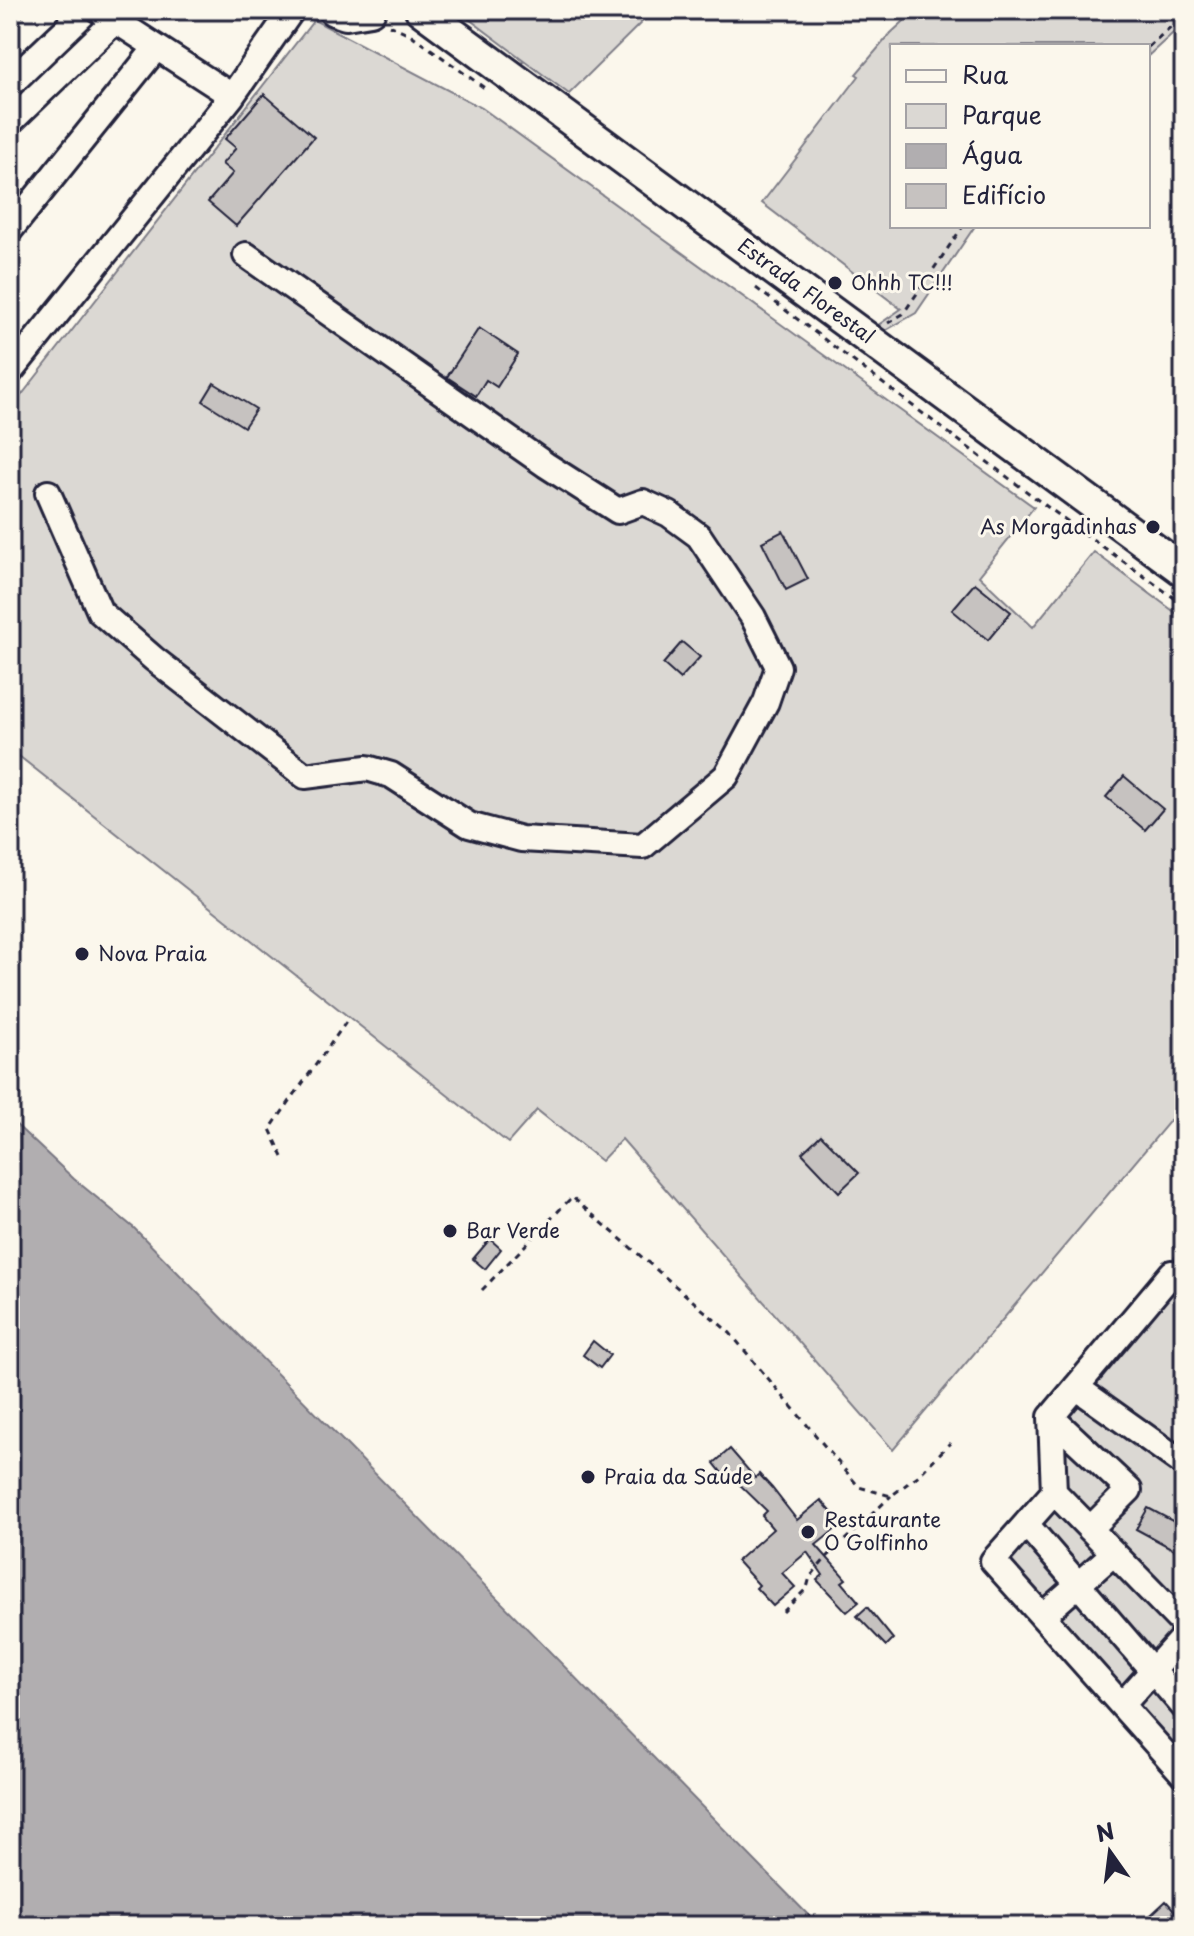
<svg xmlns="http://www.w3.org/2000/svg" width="1194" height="1936" font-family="'Playpen Sans',sans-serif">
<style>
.green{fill:#dbd8d3;stroke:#7e7d87;stroke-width:2}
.water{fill:#b1aeb0;stroke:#787681;stroke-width:2}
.building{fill:#c6c2c0;stroke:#22223b;stroke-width:2}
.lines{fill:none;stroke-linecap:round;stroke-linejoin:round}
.minor-casing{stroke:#22223b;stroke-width:30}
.major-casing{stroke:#22223b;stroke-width:36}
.path{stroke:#22223b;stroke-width:3;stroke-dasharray:6 6;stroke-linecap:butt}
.minor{stroke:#fbf7ec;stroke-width:24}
.major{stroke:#fbf7ec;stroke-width:30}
.poi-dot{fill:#22223b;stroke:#fbf7ec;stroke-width:3}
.labels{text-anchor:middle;stroke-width:6;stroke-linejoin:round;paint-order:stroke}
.poi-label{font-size:20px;fill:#22223b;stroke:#fbf7ec;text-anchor:start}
.street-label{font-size:20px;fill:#22223b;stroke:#fbf7ec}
</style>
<rect width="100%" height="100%" fill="#fbf7ec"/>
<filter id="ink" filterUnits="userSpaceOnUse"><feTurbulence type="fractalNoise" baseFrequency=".0125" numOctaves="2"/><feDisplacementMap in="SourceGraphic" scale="16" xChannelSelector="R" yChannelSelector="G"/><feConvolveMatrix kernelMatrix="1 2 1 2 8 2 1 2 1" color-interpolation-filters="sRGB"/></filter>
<g filter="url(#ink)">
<path class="green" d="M457,10H654L569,94Z
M916,10H1184V23L1148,56V46H892V226H975L916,313L883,332L877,326L901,309L762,203L859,76L856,74L891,33Z
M314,20L482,108L1034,507L979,576L1033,627L1094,552L1184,619V1104L893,1450L622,1139L601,1161L537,1110L508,1143L10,749V410Z
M1184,1246V1785L984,1563L1042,1491L1038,1424Z"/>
<path class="water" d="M10,1119L74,1179L134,1228L819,1926H10Z"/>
<path class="building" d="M264,94L314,137L236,226L208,202L233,173L222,164L236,148L225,139Z
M479,328L518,354L497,387L486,380L476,396L447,377Z
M214,383L256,409L244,427L203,401Z
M783,531L808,579L786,590L762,542Z
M975,583L1011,612L988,640L952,610Z
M682,642L700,657L680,679L663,664Z
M1124,776L1163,809L1145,830L1106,797Z
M821,1135L859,1173L839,1192L802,1153Z
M490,1239L501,1249L485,1269L473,1259Z
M593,1341L610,1355L600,1368L583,1355Z
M730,1449L755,1478L759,1474L772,1488L797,1520L821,1500L842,1524L816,1545L846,1579L842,1582L859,1602L847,1612L817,1580L823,1575L807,1552L782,1573L795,1587L773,1606L756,1588L759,1585L737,1561L773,1529L762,1516L767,1511L730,1475L726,1478L714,1463Z
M1148,1508L1184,1527V1555L1136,1529Z
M867,1607L893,1639L886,1646L857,1616Z
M1166,1901L1184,1921V1926H1139Z"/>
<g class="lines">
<g class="minor-casing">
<path id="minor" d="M99,10L232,96
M10,45L47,10
M10,122L116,20
M10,230L156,48
M10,372L232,96L292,10
M48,493L100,612L154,659L305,776L367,768L391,775L469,825L521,839L643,846L726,776L766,702L778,667L753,617L699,536L669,514L643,502L618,511L546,465L246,255
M1184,1283L1172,1273L1051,1417L1054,1492L993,1561L1184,1775
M1076,1387L1184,1464
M1051,1417L1129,1490L1090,1529
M1054,1492L1184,1625
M1026,1524L1184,1707
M1042,1616L1114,1553
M1122,1705L1184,1636"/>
</g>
<g class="major-casing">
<path id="major" d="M334,10L346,14L370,10
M421,10L1184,571"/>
</g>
<path class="path" d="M389,25L410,34L486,89
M1148,47L1184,15
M756,288L1042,503L1184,605
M888,323L903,314L963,226
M283,1157L270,1129L349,1018
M482,1290L572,1197L730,1333L859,1487L891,1496L919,1475L950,1443
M783,1612L807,1588L810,1577L826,1558L891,1496"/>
<use href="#minor" class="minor"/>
<use href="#major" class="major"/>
</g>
</g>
<g class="poi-dot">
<circle cx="835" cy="283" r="8"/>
<circle cx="1153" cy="527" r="8"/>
<circle cx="82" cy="954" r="8"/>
<circle cx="450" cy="1231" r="8"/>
<circle cx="588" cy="1477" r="8"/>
<circle cx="808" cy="1532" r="8"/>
</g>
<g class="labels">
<g class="poi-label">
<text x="851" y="290">Ohhh TC!!!</text>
<text x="1137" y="534" text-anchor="end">As Morgadinhas</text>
<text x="98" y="961">Nova Praia</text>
<text x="466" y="1238">Bar Verde</text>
<text x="604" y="1484">Praia da Saúde</text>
<text x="824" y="1527">Restaurante<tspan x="824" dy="23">O Golfinho</tspan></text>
</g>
<g class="street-label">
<text transform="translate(806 291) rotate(36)" y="7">Estrada Florestal</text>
</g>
</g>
<rect width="1194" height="1936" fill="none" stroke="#fbf7ec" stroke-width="40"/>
<rect x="20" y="20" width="1154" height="1896" fill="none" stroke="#22223b" stroke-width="3" filter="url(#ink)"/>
<rect x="890" y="44" width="260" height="184" fill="#fbf7ec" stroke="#a4a2a5" stroke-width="2"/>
<rect x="906" y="70" width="40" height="12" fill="#fbf7ec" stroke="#a4a2a5" stroke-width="2"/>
<text x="962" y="84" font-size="24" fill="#22223b">Rua</text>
<rect x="906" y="104" width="40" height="24" fill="#dbd8d3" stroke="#a4a2a5" stroke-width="2"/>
<text x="962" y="124" font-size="24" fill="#22223b">Parque</text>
<rect x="906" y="144" width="40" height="24" fill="#b1aeb0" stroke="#a4a2a5" stroke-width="2"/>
<text x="962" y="164" font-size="24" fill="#22223b">Água</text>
<rect x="906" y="184" width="40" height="24" fill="#c6c2c0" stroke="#a4a2a5" stroke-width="2"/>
<text x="962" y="204" font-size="24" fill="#22223b">Edifício</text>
<g transform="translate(1110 1852) rotate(346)" stroke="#fbf7ec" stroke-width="6" paint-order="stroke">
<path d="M0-6L14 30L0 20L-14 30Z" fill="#22223b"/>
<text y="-12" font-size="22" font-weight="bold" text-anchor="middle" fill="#22223b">N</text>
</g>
</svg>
